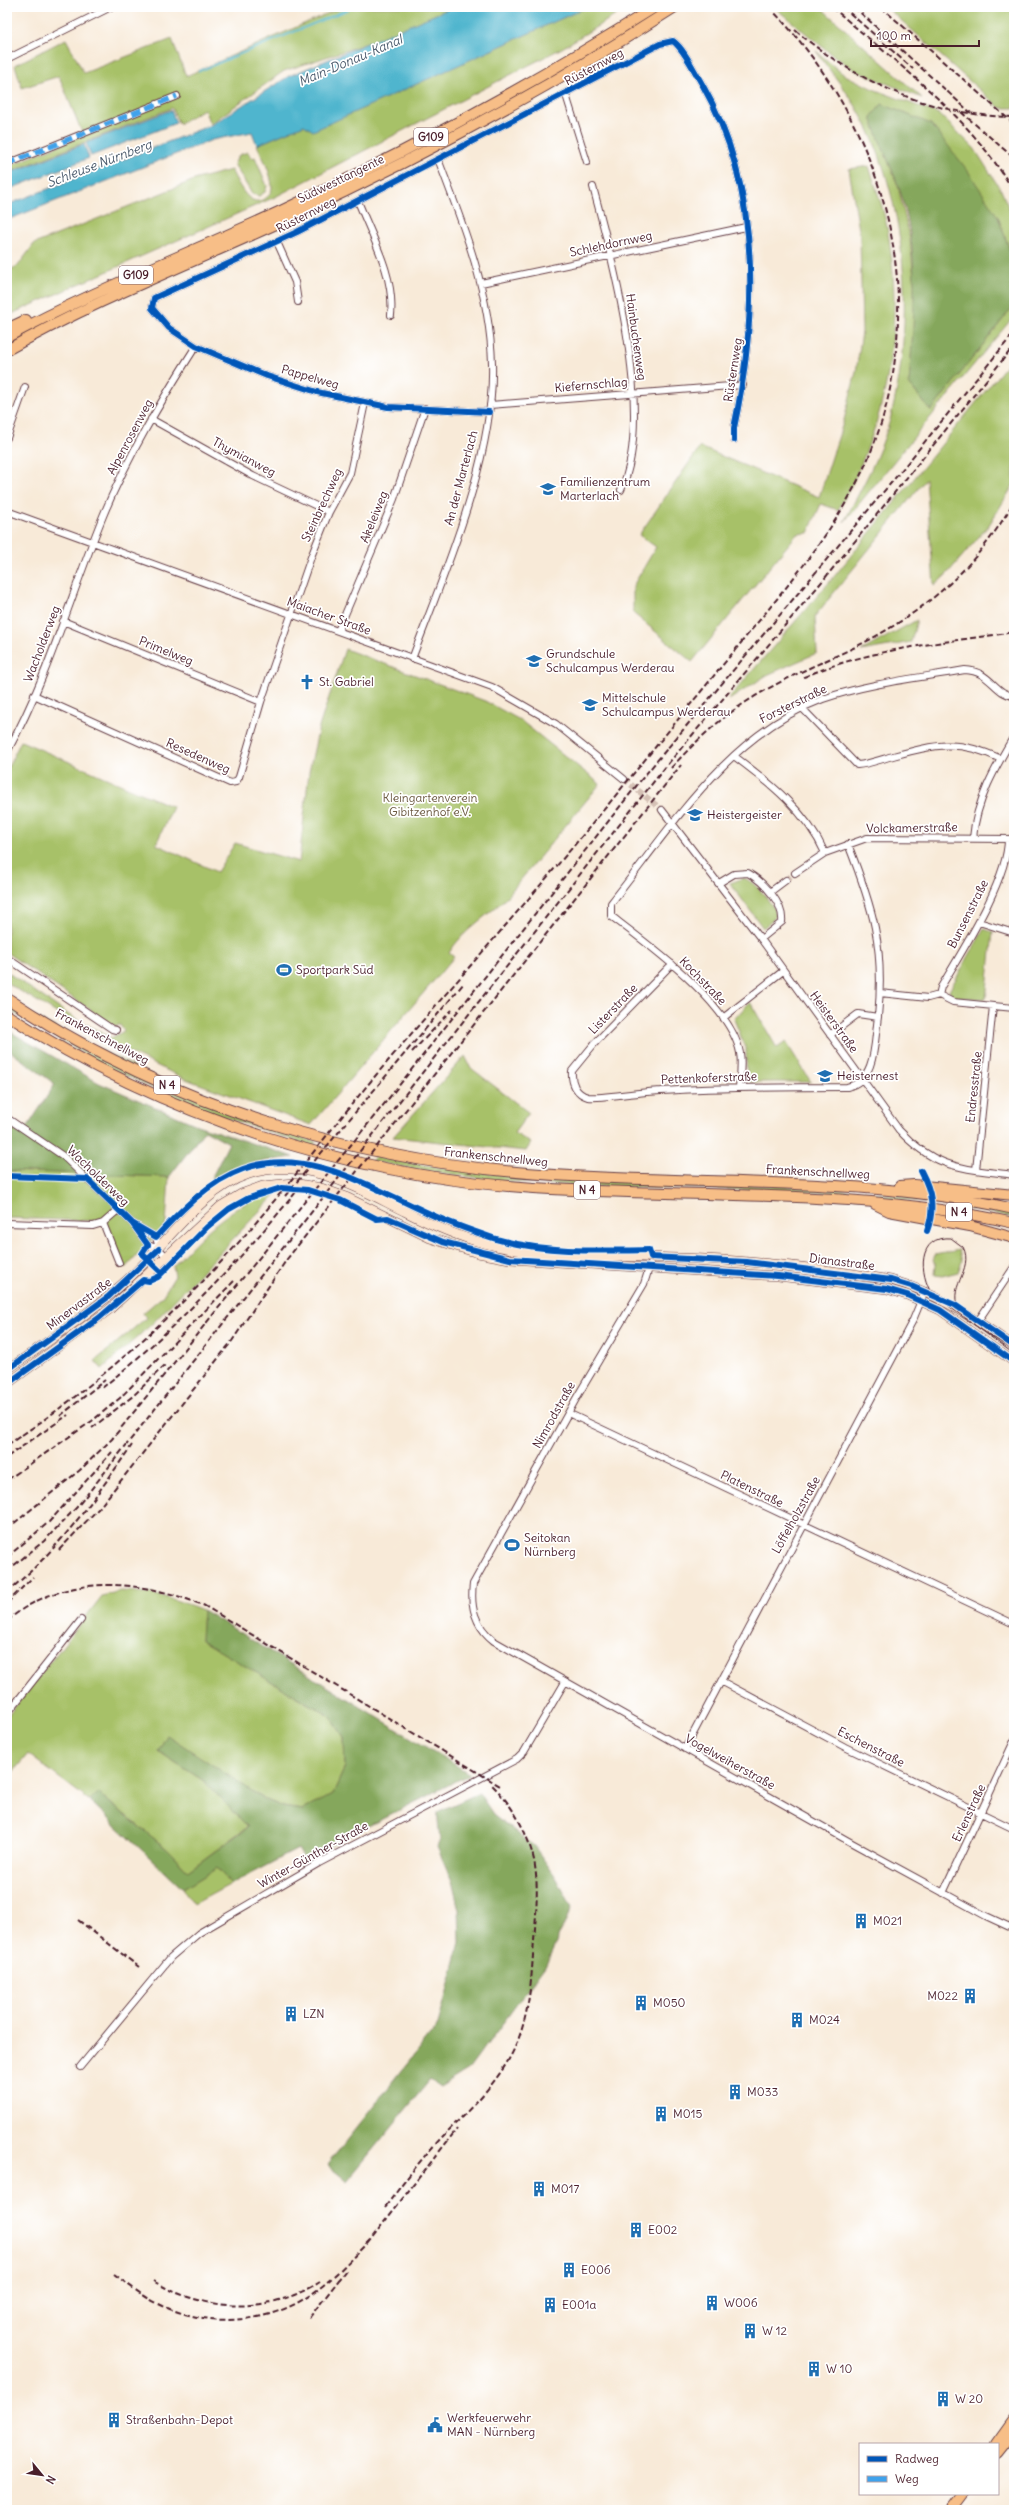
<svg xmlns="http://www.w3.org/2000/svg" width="1021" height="2517" font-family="Delius,sans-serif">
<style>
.green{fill:#a7c167;stroke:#787049}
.forest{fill:#85a75c;stroke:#686344}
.water{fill:#4fb5ce;stroke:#4c6a7c}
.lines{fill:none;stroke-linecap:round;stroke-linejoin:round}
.stream{stroke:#4fb5ce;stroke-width:2}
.minor-tunnel{stroke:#d5c1b5;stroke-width:6;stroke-dasharray:6 3;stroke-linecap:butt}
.minor-casing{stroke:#643d45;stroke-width:8}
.secondary-casing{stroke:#643d45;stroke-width:10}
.primary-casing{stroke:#643d45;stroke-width:12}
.trunk-casing{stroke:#643d45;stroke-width:12}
.minor{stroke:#fff;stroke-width:6}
.secondary{stroke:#fce5cf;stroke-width:9}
.primary{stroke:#f7be87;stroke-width:10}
.trunk{stroke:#f7be87;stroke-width:10}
.tram{stroke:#4a1f2b;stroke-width:1}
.rail{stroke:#4a1f2b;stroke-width:2;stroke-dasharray:6 3;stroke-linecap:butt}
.quiet{stroke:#40a2eb;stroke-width:5;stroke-dasharray:10 5;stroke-linecap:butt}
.cycleway-casing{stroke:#fff;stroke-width:8}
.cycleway{stroke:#0057b8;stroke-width:6}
.labels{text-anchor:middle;stroke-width:3.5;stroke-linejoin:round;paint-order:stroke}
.shield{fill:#fff;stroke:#80626b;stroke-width:1}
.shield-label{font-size:11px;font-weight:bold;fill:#4a1f2b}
.street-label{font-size:12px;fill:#4a1f2b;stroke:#fff}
.poi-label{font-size:12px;fill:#4a1f2b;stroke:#fff;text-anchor:start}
.park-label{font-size:12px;fill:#6b5840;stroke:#fff}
.water-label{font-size:13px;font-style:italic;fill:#4c5b6c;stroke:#fff}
</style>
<rect width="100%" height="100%" fill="#fff"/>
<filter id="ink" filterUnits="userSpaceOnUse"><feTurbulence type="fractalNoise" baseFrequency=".025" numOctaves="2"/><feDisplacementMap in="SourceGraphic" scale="8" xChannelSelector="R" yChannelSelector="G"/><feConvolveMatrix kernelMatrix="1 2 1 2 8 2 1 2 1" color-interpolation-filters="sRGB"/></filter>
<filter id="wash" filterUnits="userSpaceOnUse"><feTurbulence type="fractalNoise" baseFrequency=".012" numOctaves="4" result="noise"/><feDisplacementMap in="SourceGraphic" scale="16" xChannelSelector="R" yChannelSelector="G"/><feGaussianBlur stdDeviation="0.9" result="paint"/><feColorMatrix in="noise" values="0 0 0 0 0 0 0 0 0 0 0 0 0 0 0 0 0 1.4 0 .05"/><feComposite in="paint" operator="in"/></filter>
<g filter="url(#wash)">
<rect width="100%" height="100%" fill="#f8ead8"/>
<path class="green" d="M342,7H453L380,39L284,71L210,124L204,109L179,124L172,108L7,173V167L83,135L59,76L22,88L15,65L66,39L84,73L172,39L186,76Z
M587,7H629L562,48L275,197L7,316V271L18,266L34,244L197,179L231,170C237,180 248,209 264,199C269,197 272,192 272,187C271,172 263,158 257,145L304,125L314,130Z
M774,7H820L922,98L856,71L831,54Z
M886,7H1014V108H1000Z
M816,51L843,74L873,89L939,114L974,148L1001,190L1014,220V262L998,217L871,117L898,186L910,239L916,298L909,384L931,411L1014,305V316L844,522C861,489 880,456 890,420C916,322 908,193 855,105C843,86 828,69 816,51Z
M248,152L251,158L255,157L267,186L265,192L259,196L252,194L234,164L239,155Z
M869,166C875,186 883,206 887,227C905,325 888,424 838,510L821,504L808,533L797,534L692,662L633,613V586L656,547L639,535L700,447L819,497L844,420L856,372L862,332L860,236L849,169Z
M1014,356V484L989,525L947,574L934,586L926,479L815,616L817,653L767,675L729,700V698L832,579Z
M917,620L911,642L861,651Z
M345,649L485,701L520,720L600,784L504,900C485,918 463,930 449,953L454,957L311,1125L183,1078L93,1035L7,983V972L69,1015L111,1038L124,1031L120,1025L114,1026L7,953V769L21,741L173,807L156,844L217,872L235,843L299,862L309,772L319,727Z
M744,878C756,883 772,902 776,915L773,920L763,928L730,883Z
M984,929L993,932L986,999L956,997L949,991Z
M750,1002L777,1048L786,1042L811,1082H747L746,1050L734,1019Z
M7,1003L234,1116L316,1142L313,1147L187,1104L95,1061L9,1010Z
M465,1056L471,1068L529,1113L514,1133L531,1143L526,1151L393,1137Z
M375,1157C519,1185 657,1180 803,1187C874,1190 944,1201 1014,1213V1218C866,1184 714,1192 564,1185C499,1182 435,1173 371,1161Z
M7,1171L169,1177L166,1224L126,1268L104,1219L94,1221L7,1218Z
M268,1193L276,1194L152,1324L102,1369L95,1361L146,1318L143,1313L162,1297L175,1276L173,1266C203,1234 226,1209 268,1193Z
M959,1250L962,1261L958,1272L942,1276L935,1275L936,1264L933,1260L935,1255Z
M120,1591C150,1591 175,1599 203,1610L201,1640L330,1716L344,1737L345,1767L333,1794L303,1810L283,1807L264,1799L167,1736L158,1751L204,1781L248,1826L188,1871L168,1850L98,1793L90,1801L28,1754L7,1779V1717L102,1596Z
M217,1868L231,1884L194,1904L183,1889Z"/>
<path class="forest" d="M882,104L931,124L968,171L998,217L1014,262V305L931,411L909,384C914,318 921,249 898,185C889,162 879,141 871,117Z
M7,1030L99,1083L197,1125L293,1157L240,1165L211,1179L229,1143L205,1130L169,1177L7,1171V1126L19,1133L28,1126L55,1084L7,1049Z
M203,1610L470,1774L304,1859L298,1849L231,1884L217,1868L183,1889L90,1801L98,1793L168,1850L188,1871L248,1827L204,1781L158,1751L167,1735L264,1799L283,1807L303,1810L333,1794L345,1767L344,1737L330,1716L201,1640Z
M479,1793L493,1814L534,1846L556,1877L572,1907L545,1966L469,2069L440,2087L430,2080L347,2181L327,2165L438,2025L460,1942L459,1910L452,1881L437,1847L440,1840L437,1812Z"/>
<path class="water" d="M453,7H587L313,131L304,125L257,145L252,132L212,140L7,220V205L211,125L289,76Z
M171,110L176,123L91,156L86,143Z
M84,144L89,158L7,190V174Z"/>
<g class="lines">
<path class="stream" d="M199,71L354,7"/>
</g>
</g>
<g filter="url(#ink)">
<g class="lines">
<path class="minor-tunnel" d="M624,779L662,810
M786,880L795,873"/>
<g class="minor-casing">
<path id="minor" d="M7,59L111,7
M566,95L587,162
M7,164L177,96
M593,187C614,264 655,417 621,490
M358,201C372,237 395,276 391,315
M277,242L295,282L298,302
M481,283L746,227
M490,405L743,385
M489,412L388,407L317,392L267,376L196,346L169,328L152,308L154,298L297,232L660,44L673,41C685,50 694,71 702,84C762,189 758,314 734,428V440
M151,419L253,476L329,512
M7,438L25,387
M7,511L492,687L556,724L624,779
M63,621L261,702
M338,631L394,499L425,408
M412,659C445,571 495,457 492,363C490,292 463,224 438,159
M34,695L230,783L236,782L239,777L261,702L311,557L329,512L350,473L365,403
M803,709L857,765C869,764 882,759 893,756C937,744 959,739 1001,759
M7,752C48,678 71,594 103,516C128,456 161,401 196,346
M734,756C769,782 807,812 825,853
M662,810L761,939L899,1130C936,1170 963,1168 1014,1175
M973,838C976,801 995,768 1014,736
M848,844C873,908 885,946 878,1017
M795,873L825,853L867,838L1014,839
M719,883L734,874L748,873C764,882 784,904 782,922L761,939
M770,892L786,880
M979,922L1014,933
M7,958L112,1029L116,1030
M672,964L594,1044L572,1071C571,1083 576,1094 588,1097C598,1099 647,1091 661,1091C723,1087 784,1087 847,1087C877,1080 874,1042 878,1017L858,1014L830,1035
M880,993L928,998L939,995L953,1002L1014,1008
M939,995L941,987C962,951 1008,880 1008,839
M723,1018L783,971
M739,1087C740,1076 742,1064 740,1053C731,1004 649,945 611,916V903C671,828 728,734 823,699C869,683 918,678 965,670C991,671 994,694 1014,696
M7,1118L63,1156L132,1223L156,1237L159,1249
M976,1170L993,1006
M7,1223L93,1226L103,1223L118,1210
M103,1223L119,1263
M132,1223L148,1245L159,1249L167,1257
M650,1265L644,1284L577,1397L473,1584C470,1607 475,1626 494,1641L852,1843L986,1916L1014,1929
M978,1321L1014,1267
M568,1413L1014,1624
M721,1681L845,1747L1014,1829
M7,1714L81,1620
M685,1749L913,1320L925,1291
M943,1893L1014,1741
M80,2067L171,1957L199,1933L319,1863L517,1759L524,1752L565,1682"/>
</g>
<g class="secondary-casing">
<path id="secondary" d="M7,1370C48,1341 91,1313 128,1279C165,1246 200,1190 249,1174C306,1156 357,1188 406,1212C430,1224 456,1236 483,1243C547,1260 612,1255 678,1258C749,1260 821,1268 891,1280C939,1293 974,1319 1014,1346
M7,1384L110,1309L221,1206L241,1194L263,1186L293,1183L321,1188L348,1198L430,1238L478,1253L510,1259L778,1276L887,1289L907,1295L940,1310L1014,1362"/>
</g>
<g class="primary-casing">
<path id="primary" d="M996,2444L1014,2419
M998,2454L1014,2434
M951,2510L963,2494"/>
</g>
<g class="trunk-casing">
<path id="trunk" d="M7,329L26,320
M7,337C96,289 191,253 283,210C411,150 535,83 655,7
M7,350C97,299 194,262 287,219C421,157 551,87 675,7
M7,998C170,1107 359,1163 554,1175C708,1185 862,1176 1014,1209
M7,1015C164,1116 347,1176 534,1188C694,1198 856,1188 1014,1223
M900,1186L914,1185L1014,1195
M875,1204L889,1211L970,1226L1014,1238"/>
</g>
<use href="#minor" class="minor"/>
<use href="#secondary" class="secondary"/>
<use href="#primary" class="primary"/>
<use href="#trunk" class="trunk"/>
<path class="tram" d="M1014,1350C999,1340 971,1326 961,1312C944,1289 975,1270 963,1247L951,1238C917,1235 919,1274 932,1294L1014,1354"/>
<path class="rail" d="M832,7C898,65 970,115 1014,192
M843,7L913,69
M854,7L971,113
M881,7L1014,124
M795,30C856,82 932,116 1014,117
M961,112L1014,158
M804,677C869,648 944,643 1014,632
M671,768C694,743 718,720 746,702C778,681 814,666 849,650C919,617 977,569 1014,501
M412,1052L452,1010
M285,1196L464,983
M102,1388C174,1330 238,1263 296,1192
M60,1416L105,1380
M92,1428L133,1396L165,1365
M7,1445C85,1394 157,1332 220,1263C274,1205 321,1141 371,1081C447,991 527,903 602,812C648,756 694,700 740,644C801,569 861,503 886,406C923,261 873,112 769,7
M7,1457L68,1415
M7,1480L92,1421L120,1398L236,1279
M7,1529L80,1470L112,1439L389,1098L645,775L891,483L1014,333
M59,1550L99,1508L232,1341L287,1259L681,765
M7,1557L49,1522L112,1452
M7,1571L44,1541L77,1507L667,765L825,578L1014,346
M7,1592C58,1551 95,1498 132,1445
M7,1603L33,1577
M7,1621C63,1572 141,1579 205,1606L500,1786
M78,1920L139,1967
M385,2207C400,2188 414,2168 430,2150C457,2120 489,2094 509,2059C530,2022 531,1982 534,1941C536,1914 539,1887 534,1860C527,1831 512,1804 491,1784
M367,2244L457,2129
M114,2274C130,2286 145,2298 163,2306C207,2326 261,2325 304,2299C329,2284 349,2261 370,2240
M153,2281C206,2312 267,2315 320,2282
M309,2318L346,2271"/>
<path class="quiet" d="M7,164L177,96"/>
<g class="cycleway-casing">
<path id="cycleway" d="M489,412L388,407L317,392L267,376L196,346L169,328L152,308L154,298L297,232L660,44L673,41C685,50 694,71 702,84C762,189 758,314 734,428V440
M921,1171C932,1192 935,1209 927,1231
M7,1176L87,1179L132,1223L156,1237C180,1211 209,1181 243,1169C306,1146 370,1187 426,1212C448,1223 472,1231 496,1239C545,1253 599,1251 649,1250L651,1257L747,1262L891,1280L911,1286L955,1305L1014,1346
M132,1223L148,1245L142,1254L162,1273
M7,1370L108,1297L159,1249
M7,1384L99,1318L143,1280L149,1281L158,1277L207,1227L229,1209L249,1198L281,1188L308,1190L340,1200L377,1219L388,1218L443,1242L510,1259L778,1276L887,1289L907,1295L940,1310L1014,1362"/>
</g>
<use href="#cycleway" class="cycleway"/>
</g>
</g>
<defs>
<g id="school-bare" transform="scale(1.2)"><path d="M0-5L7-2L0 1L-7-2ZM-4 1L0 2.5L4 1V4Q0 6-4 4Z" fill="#1f6fb2" stroke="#fff" stroke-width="2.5" paint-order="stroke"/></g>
<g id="church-bare" transform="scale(1.2)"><path d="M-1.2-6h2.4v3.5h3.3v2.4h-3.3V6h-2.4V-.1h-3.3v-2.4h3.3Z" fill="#1f6fb2" stroke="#fff" stroke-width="2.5" paint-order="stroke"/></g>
<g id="stadium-bare" transform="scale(1.2)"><path d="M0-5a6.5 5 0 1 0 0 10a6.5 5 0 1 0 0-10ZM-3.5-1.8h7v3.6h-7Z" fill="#1f6fb2" stroke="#fff" stroke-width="2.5" paint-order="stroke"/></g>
<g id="building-bare" transform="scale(1.2)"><path d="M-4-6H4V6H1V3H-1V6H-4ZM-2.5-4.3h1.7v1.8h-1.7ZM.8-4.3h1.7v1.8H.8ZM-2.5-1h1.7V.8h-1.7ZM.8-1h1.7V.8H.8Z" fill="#1f6fb2" stroke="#fff" stroke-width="2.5" paint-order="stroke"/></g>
<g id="civic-bare" transform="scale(1.2)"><path d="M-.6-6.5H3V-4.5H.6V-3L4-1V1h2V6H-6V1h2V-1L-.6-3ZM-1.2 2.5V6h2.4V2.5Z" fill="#1f6fb2" stroke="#fff" stroke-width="2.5" paint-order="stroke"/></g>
</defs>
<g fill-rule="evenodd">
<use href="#school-bare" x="548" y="489"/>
<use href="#school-bare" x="534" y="661"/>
<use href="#church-bare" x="307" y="682"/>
<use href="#school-bare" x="590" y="705"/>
<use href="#school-bare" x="695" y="815"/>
<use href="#stadium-bare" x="284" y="970"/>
<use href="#school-bare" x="825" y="1076"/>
<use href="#stadium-bare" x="512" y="1545"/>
<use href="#building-bare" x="861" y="1921"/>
<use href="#building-bare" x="970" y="1996"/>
<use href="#building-bare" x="641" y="2003"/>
<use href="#building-bare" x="291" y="2014"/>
<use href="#building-bare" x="797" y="2020"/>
<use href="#building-bare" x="735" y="2092"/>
<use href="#building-bare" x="661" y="2114"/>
<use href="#building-bare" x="539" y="2189"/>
<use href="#building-bare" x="636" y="2230"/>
<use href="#building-bare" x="569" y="2270"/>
<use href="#building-bare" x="712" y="2303"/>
<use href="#building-bare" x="550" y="2305"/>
<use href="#building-bare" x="750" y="2331"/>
<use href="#building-bare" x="814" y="2369"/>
<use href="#building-bare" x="943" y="2399"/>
<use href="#building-bare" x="114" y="2420"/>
<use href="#civic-bare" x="435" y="2425"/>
</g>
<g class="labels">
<g class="shield">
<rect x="414" y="128" width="34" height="18" rx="3"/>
<rect x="119" y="266" width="34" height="18" rx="3"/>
<rect x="154" y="1076" width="26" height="18" rx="3"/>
<rect x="574" y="1181" width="26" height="18" rx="3"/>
<rect x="946" y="1203" width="26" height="18" rx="3"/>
</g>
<g class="shield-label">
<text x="431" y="141">G109</text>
<text x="136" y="279">G109</text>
<text x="167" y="1089">N 4</text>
<text x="587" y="1194">N 4</text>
<text x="959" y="1216">N 4</text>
</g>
<g class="street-label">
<text transform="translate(594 67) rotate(-28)" y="4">Rüsternweg</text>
<text transform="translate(341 179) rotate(-26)" y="4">Südwesttangente</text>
<text transform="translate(306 215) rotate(-27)" y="4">Rüsternweg</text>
<text transform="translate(611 244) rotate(-12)" y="4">Schlehdornweg</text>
<text transform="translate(636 337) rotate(82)" y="4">Hainbuchenweg</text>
<text transform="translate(733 370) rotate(-81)" y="4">Rüsternweg</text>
<text transform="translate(310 377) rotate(16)" y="4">Pappelweg</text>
<text transform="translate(591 385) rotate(-5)" y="4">Kiefernschlag</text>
<text transform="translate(130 437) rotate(-62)" y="4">Alpenrosenweg</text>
<text transform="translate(244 457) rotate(28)" y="4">Thymianweg</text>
<text transform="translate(461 478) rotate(-75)" y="4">An der Marterlach</text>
<text transform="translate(322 505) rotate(-65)" y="4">Steinbrechweg</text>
<text transform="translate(374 517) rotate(-68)" y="4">Akeleiweg</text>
<text transform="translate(329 616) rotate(20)" y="4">Maiacher Straße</text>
<text transform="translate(42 644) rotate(-69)" y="4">Wacholderweg</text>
<text transform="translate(166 651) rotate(22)" y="4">Primelweg</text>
<text transform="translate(793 704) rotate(-26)" y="4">Forsterstraße</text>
<text transform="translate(198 756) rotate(24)" y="4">Resedenweg</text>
<text transform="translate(912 828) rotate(-1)" y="4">Volckamerstraße</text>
<text transform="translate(968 914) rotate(-63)" y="4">Bunsenstraße</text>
<text transform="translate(703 981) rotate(46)" y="4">Kochstraße</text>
<text transform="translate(613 1009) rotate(-46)" y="4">Listerstraße</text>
<text transform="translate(834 1022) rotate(54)" y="4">Heisterstraße</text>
<text transform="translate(102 1037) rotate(28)" y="4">Frankenschnellweg</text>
<text transform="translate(709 1078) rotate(-2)" y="4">Pettenkoferstraße</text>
<text transform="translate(974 1087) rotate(-84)" y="4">Endresstraße</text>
<text transform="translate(496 1157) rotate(6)" y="4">Frankenschnellweg</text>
<text transform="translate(818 1172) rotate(3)" y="4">Frankenschnellweg</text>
<text transform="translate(98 1176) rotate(44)" y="4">Wacholderweg</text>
<text transform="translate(842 1262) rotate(7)" y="4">Dianastraße</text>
<text transform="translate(79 1304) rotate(-37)" y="4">Minervastraße</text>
<text transform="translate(554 1415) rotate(-61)" y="4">Nimrodstraße</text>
<text transform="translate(752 1489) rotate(26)" y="4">Platenstraße</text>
<text transform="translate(796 1515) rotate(-61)" y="4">Löffelholzstraße</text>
<text transform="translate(871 1747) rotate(27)" y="4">Eschenstraße</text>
<text transform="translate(730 1762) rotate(29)" y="4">Vogelweiherstraße</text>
<text transform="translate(969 1813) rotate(-65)" y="4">Erlenstraße</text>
<text transform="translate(313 1855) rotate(-29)" y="4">Winter-Günther-Straße</text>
</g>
<g class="poi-label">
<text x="560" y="486">Familienzentrum<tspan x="560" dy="14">Marterlach</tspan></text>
<text x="546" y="658">Grundschule<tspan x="546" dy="14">Schulcampus Werderau</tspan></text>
<text x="319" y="686">St. Gabriel</text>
<text x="602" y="702">Mittelschule<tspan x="602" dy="14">Schulcampus Werderau</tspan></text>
<text x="707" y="819">Heistergeister</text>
<text x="296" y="974">Sportpark Süd</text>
<text x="837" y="1080">Heisternest</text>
<text x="524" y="1542">Seitokan<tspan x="524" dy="14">Nürnberg</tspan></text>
<text x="873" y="1925">M021</text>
<text x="958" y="2000" text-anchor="end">M022</text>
<text x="653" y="2007">M050</text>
<text x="303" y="2018">LZN</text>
<text x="809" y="2024">M024</text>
<text x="747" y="2096">M033</text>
<text x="673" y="2118">M015</text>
<text x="551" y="2193">M017</text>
<text x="648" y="2234">E002</text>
<text x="581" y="2274">E006</text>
<text x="724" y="2307">W006</text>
<text x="562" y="2309">E001a</text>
<text x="762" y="2335">W 12</text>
<text x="826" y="2373">W 10</text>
<text x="955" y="2403">W 20</text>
<text x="447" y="2422">Werkfeuerwehr<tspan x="447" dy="14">MAN - Nürnberg</tspan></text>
<text x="126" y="2424">Straßenbahn-Depot</text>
</g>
<g class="park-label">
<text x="430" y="802">Kleingartenverein<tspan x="430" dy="14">Gibitzenhof e.V.</tspan></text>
</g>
<g class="water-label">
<text transform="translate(350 60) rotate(-23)" y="5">Main-Donau-Kanal</text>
<text transform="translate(99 163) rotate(-21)" y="5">Schleuse Nürnberg</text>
</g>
</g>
<rect width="1021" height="2517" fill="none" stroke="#fff" stroke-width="24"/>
<rect x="859" y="2443" width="140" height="52" fill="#ffffff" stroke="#b7a5aa"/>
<rect x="867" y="2456" width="20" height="6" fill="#0057b8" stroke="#b7a5aa"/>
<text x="895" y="2463" font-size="12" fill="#4a1f2b">Radweg</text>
<rect x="867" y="2476" width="20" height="6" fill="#40a2eb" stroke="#b7a5aa"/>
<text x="895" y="2483" font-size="12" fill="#4a1f2b">Weg</text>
<g transform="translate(42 2475) rotate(119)" stroke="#ffffff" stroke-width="3" paint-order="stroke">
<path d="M0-3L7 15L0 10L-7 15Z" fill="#4a1f2b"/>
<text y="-6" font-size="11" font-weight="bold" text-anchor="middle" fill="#4a1f2b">N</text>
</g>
<path d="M871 40v6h108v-6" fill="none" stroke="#4a1f2b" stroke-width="2"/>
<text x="877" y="40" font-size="12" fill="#4a1f2b" stroke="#ffffff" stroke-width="3" paint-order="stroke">100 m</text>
</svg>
